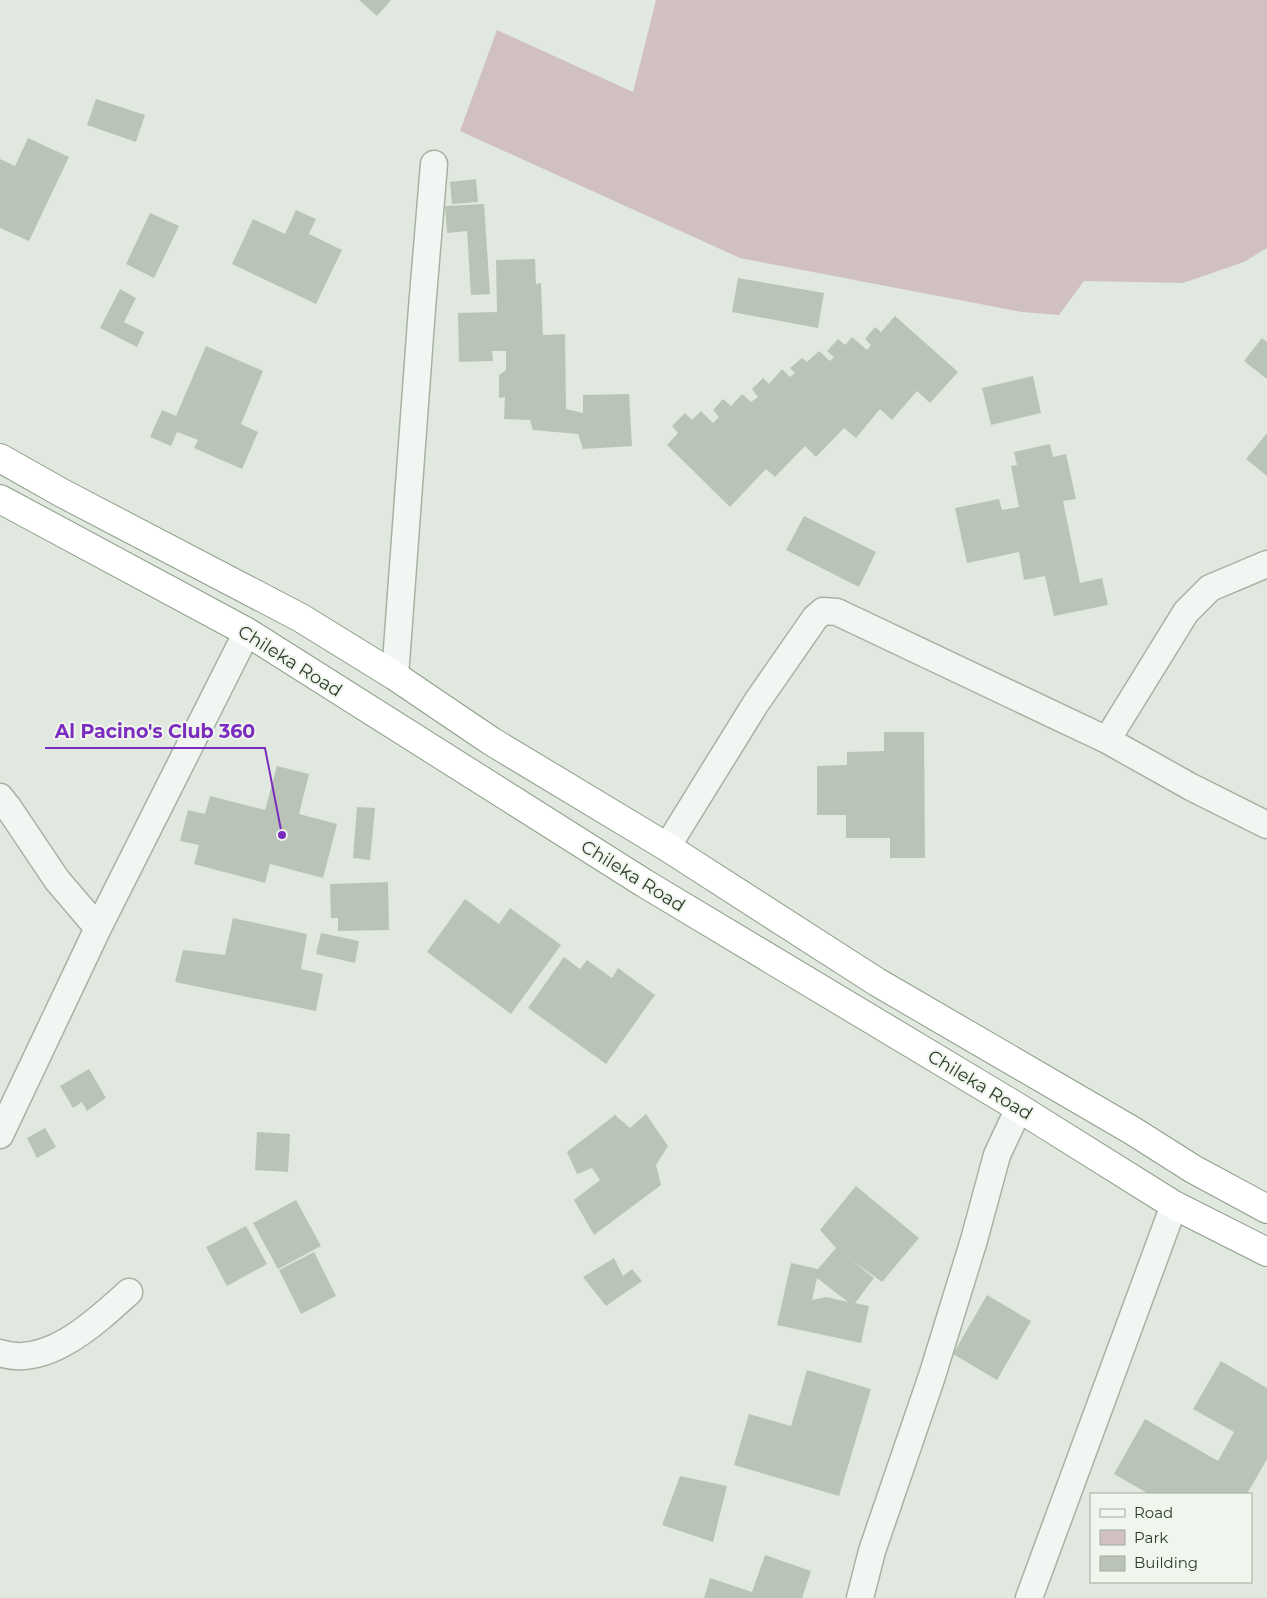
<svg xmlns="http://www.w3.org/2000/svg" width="1267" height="1598" font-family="Montserrat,sans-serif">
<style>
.green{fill:#d1c0c2}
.building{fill:#b9c4b6;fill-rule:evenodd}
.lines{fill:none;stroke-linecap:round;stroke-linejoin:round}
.street-casing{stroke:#a7b2a4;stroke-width:29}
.highway-casing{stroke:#8c9e87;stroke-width:30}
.street{stroke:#f2f6f2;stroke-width:26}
.highway{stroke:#fff;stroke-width:28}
.labels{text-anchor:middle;stroke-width:4;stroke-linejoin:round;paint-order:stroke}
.street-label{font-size:18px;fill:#2c3e28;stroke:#f0f5ee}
.leader{fill:none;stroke:#7b2cbf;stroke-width:2}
.callout-dot{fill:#7b2cbf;stroke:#f0f5ee;stroke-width:2}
.callout-label{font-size:19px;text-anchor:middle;font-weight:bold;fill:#7b2cbf;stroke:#f0f5ee;stroke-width:4;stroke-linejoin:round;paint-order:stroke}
</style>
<rect width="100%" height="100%" fill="#e1e8df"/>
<path class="green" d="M656,0H1267V248L1244,262L1183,283L1084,281L1059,315L1022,312L740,258L460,131L497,30L633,92Z"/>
<path class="building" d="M359,0H391L377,16Z
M96,99L145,115L136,142L87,125Z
M28,138L69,157L29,241L0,228V159L15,166Z
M476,179L478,202L452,204L450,182Z
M484,204L490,294L471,295L467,231L447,233L445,206Z
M296,210L316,219L309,234L342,250L316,304L232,264L253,219L285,234Z
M150,213L179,226L154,278L126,264Z
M535,259L536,284L541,283L543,335L565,334L566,409L583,413V395L629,394L632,446L583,449L578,434L533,430L530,420L504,419L505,397L499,398V375L506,370V351H492L493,361L459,362L458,313L497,312L496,260Z
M738,278L824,293L818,328L732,312Z
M120,289L136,298L124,322L144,332L137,347L100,328Z
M895,316L958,372L930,403L917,391L892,420L880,409L856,438L844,428L816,457L805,446L775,477L766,469L730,507L667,445L678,433L672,426L685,413L692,420L701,411L713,423L719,417L713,410L723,399L731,406L742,394L751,402L758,397L752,389L763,378L769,384L782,369L790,377L795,373L790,368L802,358L807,362L819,351L830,361L834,357L827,351L838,339L845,345L852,337L867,350L871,345L865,339L875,327L881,332Z
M1262,338L1267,342V379L1244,361Z
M206,346L263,371L241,424L258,432L242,469L194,448L198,440L177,432L171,446L150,437L162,410L176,416Z
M1033,376L1041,413L991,425L982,388Z
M1267,433V476L1246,459Z
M1050,444L1053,457L1066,454L1076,499L1063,501L1080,583L1102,578L1108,605L1054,616L1045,576L1024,580L1019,552L967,563L955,508L999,499L1002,510L1019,507L1011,466L1017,465L1014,452Z
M804,516L876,552L859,587L786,550Z
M884,732H924L925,858H890V838H846V815H817V766L847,765V752L884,751Z
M277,766L309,774L299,814L337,824L323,878L270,864L265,883L194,864L199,845L180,841L188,810L205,814L210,796L265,810Z
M357,807L375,808L370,860L353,858Z
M388,882L389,930L338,931V918H331L330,884Z
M465,899L499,924L510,908L561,945L511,1014L427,952Z
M233,918L307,934L301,969L323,974L316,1011L175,982L183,950L225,955Z
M321,933L359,941L355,963L316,954Z
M564,957L580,969L587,960L612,978L618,968L655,995L606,1064L528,1008Z
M89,1069L106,1098L87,1111L82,1102L73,1108L60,1086Z
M646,1114L668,1146L656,1165L661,1185L594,1235L574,1200L600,1180L592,1168L577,1174L567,1152L615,1115L630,1128Z
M45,1128L56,1147L37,1158L27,1138Z
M257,1132L290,1134L288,1172L255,1170Z
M856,1186L919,1238L882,1282L850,1259L874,1278L855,1303L869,1306L861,1343L777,1325L791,1263L818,1269L836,1248L820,1230ZM817,1278L848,1302L826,1297L812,1300Z
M296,1200L321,1246L278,1269L253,1223Z
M246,1226L267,1264L227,1286L206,1247Z
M314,1252L336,1296L301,1314L279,1270Z
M614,1258L623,1276L632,1269L642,1281L606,1306L583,1277Z
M987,1295L1031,1321L997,1380L953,1354Z
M1221,1361L1267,1388V1459L1247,1494H1149L1114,1474L1145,1419L1218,1461L1234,1432L1193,1409Z
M807,1370L871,1389L839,1496L734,1465L749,1414L791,1426Z
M680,1476L727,1486L713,1542L662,1525Z
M765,1555L811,1571L802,1598H704L710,1578L752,1592Z"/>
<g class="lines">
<g class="street-casing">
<path id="street" d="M395,676L422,308L434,164
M1107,740L1186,612L1210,588L1267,564
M0,797L8,807L57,880L98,928
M667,847L756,703L815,618L823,611L837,612L1107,740L1191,787L1267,825
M0,1135L98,928L247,632
M0,1353C47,1369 97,1321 129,1292
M860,1598L872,1551L932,1376L974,1240L997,1155L1019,1108
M1029,1598L1174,1205"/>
</g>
<g class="highway-casing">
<path id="highway" d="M0,458L62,493L301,618L395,676L491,741L667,847L877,982L1133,1131L1193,1169L1267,1209
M0,499L247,632L644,883L1019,1108L1174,1205L1267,1252"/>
</g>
<use href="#street" class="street"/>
<use href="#highway" class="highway"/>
</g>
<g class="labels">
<g class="street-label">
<text transform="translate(290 661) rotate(32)" y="6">Chileka Road</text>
<text transform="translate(633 876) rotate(32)" y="6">Chileka Road</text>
<text transform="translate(980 1085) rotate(31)" y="6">Chileka Road</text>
</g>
</g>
<path class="leader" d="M282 835L265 748H45"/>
<circle class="callout-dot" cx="282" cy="835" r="5"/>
<g class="callout-label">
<text x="155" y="738">Al Pacino's Club 360</text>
</g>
<rect x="1090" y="1493" width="162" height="90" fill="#f0f5ee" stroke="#a2ac9f"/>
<rect x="1100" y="1509" width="25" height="8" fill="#f2f6f2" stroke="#a2ac9f"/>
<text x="1134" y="1518" font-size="15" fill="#2c3e28">Road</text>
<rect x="1100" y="1530" width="25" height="15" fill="#d1c0c2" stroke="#a2ac9f"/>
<text x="1134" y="1543" font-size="15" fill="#2c3e28">Park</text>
<rect x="1100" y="1556" width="25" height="15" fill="#b9c4b6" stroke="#a2ac9f"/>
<text x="1134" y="1568" font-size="15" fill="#2c3e28">Building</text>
</svg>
